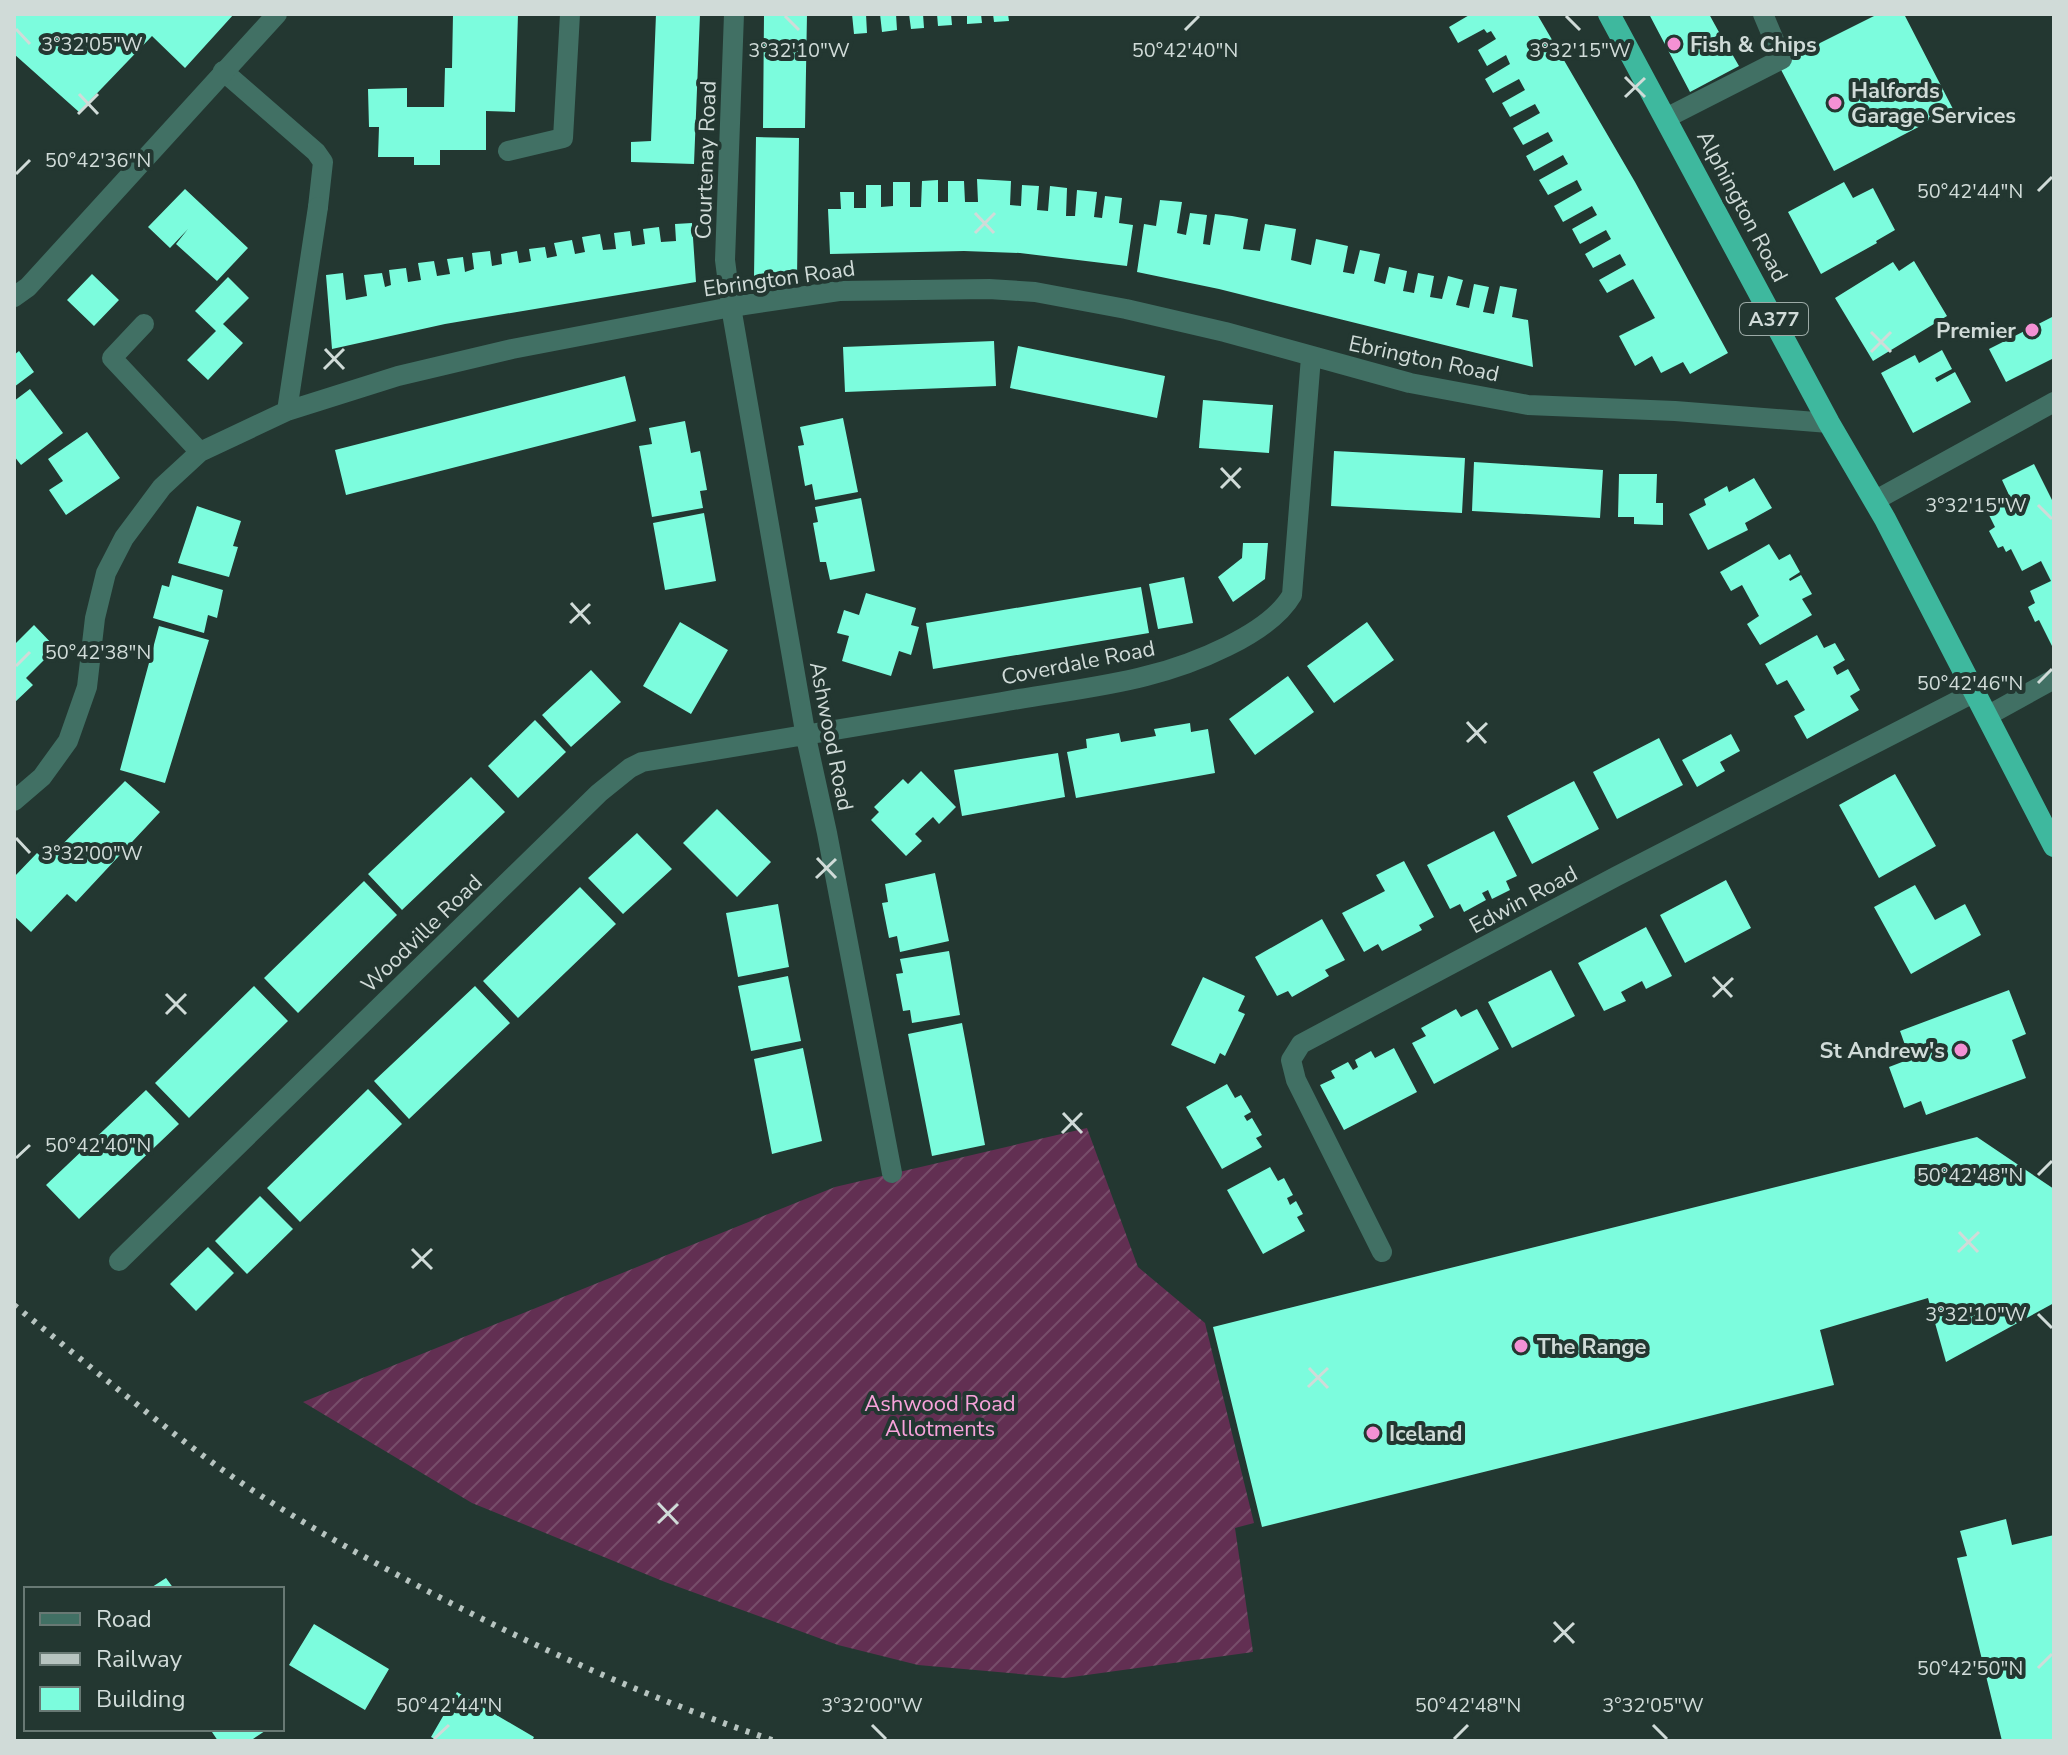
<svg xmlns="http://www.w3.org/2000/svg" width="2068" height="1755" font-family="'Nunito Sans',sans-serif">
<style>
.garden{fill:url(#garden-furrows)}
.building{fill:#7cfcdd}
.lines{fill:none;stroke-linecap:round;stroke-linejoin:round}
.service{stroke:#417064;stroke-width:20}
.pedestrian{stroke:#417064;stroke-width:20}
.minor{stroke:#417064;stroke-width:20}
.trunk{stroke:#3eb89e;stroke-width:22}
.rail{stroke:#b7c4c0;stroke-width:6;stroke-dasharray:4 8;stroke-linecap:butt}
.ticks{fill:none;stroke:#d0dbd8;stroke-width:3}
.poi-dot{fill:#f491d4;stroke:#233731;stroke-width:3}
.labels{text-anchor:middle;stroke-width:8;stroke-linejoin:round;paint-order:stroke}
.shield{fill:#233731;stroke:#9caaa6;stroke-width:2}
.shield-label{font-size:20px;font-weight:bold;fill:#d0dbd8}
.poi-label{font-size:22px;font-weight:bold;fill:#d0dbd8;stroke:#233731;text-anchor:start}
.street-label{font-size:22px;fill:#d0dbd8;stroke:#233731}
.park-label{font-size:22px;fill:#f8a3db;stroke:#233731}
.ticks-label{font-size:20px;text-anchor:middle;fill:#d0dbd8;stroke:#233731;stroke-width:8;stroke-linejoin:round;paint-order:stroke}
</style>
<defs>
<pattern id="garden-furrows" width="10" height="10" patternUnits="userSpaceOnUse" patternTransform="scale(2)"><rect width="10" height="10" fill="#622f52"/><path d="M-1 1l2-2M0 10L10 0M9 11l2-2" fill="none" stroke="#774d6a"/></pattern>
</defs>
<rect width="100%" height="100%" fill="#233731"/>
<path class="garden" d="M1087,1128L1138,1267L1205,1323L1254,1523L1235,1528L1253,1652L1065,1678L918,1665L838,1645L665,1582L472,1503L303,1402L835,1187Z"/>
<path class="building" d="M14,14H234L185,68L152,36L79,112L14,54Z
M453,14H518L515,112L486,111V150H440V165H414V157H378L379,127H369L368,89L407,88V107H444L445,68H452Z
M656,14H700L694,164L631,162V142L651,141Z
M764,14H807L805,128H763Z
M852,14H866L867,33L854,34Z
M880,14H896L897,30L882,32Z
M909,14H923L924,28L911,29Z
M937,14H951L952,25L938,26Z
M967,14H981L982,23L967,24Z
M993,14H1008L1009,21L994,22Z
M1471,14H1537L1635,182L1728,353L1690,374L1683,362L1661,373L1652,356L1635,366L1619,336L1655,318L1633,279L1607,293L1599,280L1626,265L1620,254L1593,268L1585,254L1611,239L1606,230L1580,244L1572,229L1597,215L1592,206L1563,222L1554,206L1582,190L1577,180L1548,195L1539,180L1568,164L1563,155L1534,171L1526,156L1553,141L1548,132L1523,145L1513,128L1540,113L1535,104L1510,117L1502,103L1525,90L1519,79L1493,93L1485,79L1510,64L1506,55L1487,66L1478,50L1496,39L1491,31L1487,33L1484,29L1458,43L1449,27Z
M1649,14H1709L1720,34L1701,44L1705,51L1724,40L1739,66L1690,92Z
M1878,14H1904L1953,109L1834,171L1778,64Z
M756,137L799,138L797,278L754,277Z
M977,179L1011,181L1010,205L1021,206L1022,185L1039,186L1037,210L1048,211L1050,186L1067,188L1066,216H1075L1077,190L1097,192L1094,217L1102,218L1105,196L1122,198L1119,223L1133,225L1127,266L1020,253L964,251L830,254L828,209H841L840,192H854V208H866V185H881V207L893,206V182H910V207H921L922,181L938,180V202H948V181H964L965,202H978Z
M1844,182L1853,198L1873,188L1895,230L1876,241L1877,243L1821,274L1788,212Z
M185,189L248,248L217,281L176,244L188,229L170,248L148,227Z
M1160,200L1182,202L1177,233L1186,235L1190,213L1207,215L1203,244L1210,245L1215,214L1232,216L1248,219L1243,249L1260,251L1265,224L1296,229L1291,260L1311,265L1316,239L1348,246L1343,272L1354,274L1360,250L1380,254L1374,281L1385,284L1389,267L1407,271L1403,291L1414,293L1418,273L1434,276L1430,297L1442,299L1448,276L1463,280L1456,305L1469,308L1474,284L1489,287L1483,312L1494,314L1500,286L1517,289L1512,317L1528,320L1533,367L1219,289L1137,272L1144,224L1156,226Z
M692,223L696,282L445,324L332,349L326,275L343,273L346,300L367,296L364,275L382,273L385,287L391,285L389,270L406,268L408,282L421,280L418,263L434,261L437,276L450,274L447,259L463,257L465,272L474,269L472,253L490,251L492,266L502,264L501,254L517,251L519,263L531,261L529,249L545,247L547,258L557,256L554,243L572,240L575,254L585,252L582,237L600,234L603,250L616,249L614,233L630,231L632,246L645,244L643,229L659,227L661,242L676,241L675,224Z
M1914,261L1947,316L1873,361L1835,298L1893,262L1899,271Z
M92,274L119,300L94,326L67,300Z
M228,277L249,298L223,324L243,343L208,380L187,360L216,331L195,311Z
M2054,316V358L2006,382L1989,349Z
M994,341L996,386L845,392L843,347Z
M1018,346L1165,376L1157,418L1010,388Z
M1942,350L1952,369L1935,378L1937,382L1955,372L1971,402L1913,433L1881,373L1915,355L1919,363Z
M19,351L34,372L14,387V355Z
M625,376L636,421L346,495L335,450Z
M30,389L63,433L21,465L14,456V401Z
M1203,400L1273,405L1269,453L1199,448Z
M843,418L858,492L815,500L812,484L805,486L798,446L804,445L800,427Z
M685,421L691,453L700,451L707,490L700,491L703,508L652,517L639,446L652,444L649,428Z
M87,432L120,478L66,515L49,490L63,481L48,459Z
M1334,451L1465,458L1462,513L1331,506Z
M1474,462L1603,470L1600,518L1472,511Z
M2034,464L2054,504V645L2052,646L2039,620L2035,622L2028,607L2035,603L2030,591L2051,581L2041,561L2022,571L2011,549L2006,552L2003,546L1998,548L1989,531L1995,527L1985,507L2009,495L2002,480Z
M1619,474H1657L1656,503H1663V525L1634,524V517H1618Z
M1754,478L1772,508L1745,523L1748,530L1708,550L1689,514L1706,505L1704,499L1727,486L1729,492Z
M861,498L875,571L830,580L826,562H820L813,523L818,522L815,507Z
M197,506L241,521L233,546L238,547L229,577L178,563Z
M704,513L716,581L665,590L653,523Z
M1243,543H1268L1265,579L1233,602L1218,577L1242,558Z
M1769,544L1779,560L1790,554L1800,572L1789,579L1790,581L1801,575L1812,594L1802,599L1812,615L1760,645L1747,624L1759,616L1742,585L1731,591L1720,572Z
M172,575L223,590L217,618L208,615L204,633L153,618L162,585L169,587Z
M1184,577L1193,623L1158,629L1149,584Z
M1141,587L1149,633L933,669L926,623Z
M866,593L916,608L911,625L919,627L911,655L899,651L891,676L842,661L849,636L837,633L844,610L859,615Z
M680,622L728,650L691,714L643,686Z
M1367,622L1394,660L1334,703L1307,666Z
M34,625L56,648L26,678L33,685L14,703V645Z
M159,626L209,640L165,783L120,770Z
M1817,635L1824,648L1835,643L1845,660L1833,667L1837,675L1848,669L1860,690L1850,696L1859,710L1807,739L1794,716L1805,710L1787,680L1777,685L1765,664Z
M591,670L621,702L571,747L542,715Z
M1288,676L1314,712L1255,755L1229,719Z
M535,720L566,752L518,798L488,766Z
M1190,723L1191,732L1208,729L1215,773L1076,798L1067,752L1087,748L1086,739L1119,733L1121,742L1156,736L1154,729Z
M1731,734L1740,751L1720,762L1725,771L1697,787L1682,760Z
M1659,738L1683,785L1617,819L1593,772Z
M1058,753L1065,797L962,816L954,770Z
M921,771L956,807L939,824L933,817L915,834L922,841L906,856L871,820L879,812L874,807L903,779L908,784Z
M1895,774L1936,846L1879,878L1839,805Z
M471,777L505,812L402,910L368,874Z
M125,781L160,812L76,902L67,894L31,932L14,916V877L37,853L46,861Z
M1574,781L1599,829L1532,864L1507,816Z
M717,809L771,862L737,897L683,843Z
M1494,831L1517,876L1506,881L1510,890L1492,899L1488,890L1482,893L1486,900L1464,912L1460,904L1450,909L1427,865Z
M637,833L672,869L623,914L588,878Z
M1404,861L1434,917L1419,925L1422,930L1382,951L1378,944L1364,952L1342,913L1385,891L1376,875Z
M935,873L949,941L900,952L897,936L889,938L882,903L888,902L885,884Z
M1726,880L1751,928L1685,963L1660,915Z
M364,881L397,915L298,1013L264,978Z
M1915,885L1935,920L1965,904L1981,935L1911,974L1874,907Z
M580,887L616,924L518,1018L483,981Z
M778,904L789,967L738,977L726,913Z
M1322,919L1345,960L1325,970L1329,976L1292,997L1288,991L1277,996L1255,957Z
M1646,927L1672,976L1646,989L1642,981L1621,992L1626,1001L1604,1011L1578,963Z
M949,951L960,1015L912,1023L910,1010L903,1011L896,974L903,973L900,959Z
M1551,970L1575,1016L1512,1048L1488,1002Z
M788,976L801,1041L751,1051L738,986Z
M1203,977L1245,996L1238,1011L1245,1014L1225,1056L1220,1053L1215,1064L1171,1045Z
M254,986L288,1021L189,1118L155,1083Z
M475,986L510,1023L409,1119L374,1081Z
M2009,990L2026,1034L2012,1040L2026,1078L1926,1115L1921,1101L1904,1108L1889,1067L1910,1059L1900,1031Z
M1456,1009L1461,1017L1477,1009L1499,1049L1434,1084L1412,1043L1426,1036L1421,1028Z
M962,1023L985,1145L932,1156L908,1034Z
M803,1048L822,1141L772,1154L754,1059Z
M1394,1048L1417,1092L1344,1130L1320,1085L1335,1078L1331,1071L1348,1062L1353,1070L1358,1067L1355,1060L1371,1051L1375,1058Z
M1227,1084L1235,1098L1241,1095L1251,1112L1244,1116L1247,1121L1252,1118L1262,1135L1256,1138L1262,1147L1222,1169L1186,1107Z
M368,1089L402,1124L300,1222L267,1188Z
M146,1090L179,1124L79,1219L46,1185Z
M1977,1137L2054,1189V1303L1946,1362L1928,1298L1820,1330L1834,1385L1262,1527L1213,1327Z
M1270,1167L1278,1181L1284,1178L1293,1195L1287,1198L1290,1205L1296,1201L1303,1214L1297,1217L1305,1231L1263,1254L1227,1190Z
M260,1196L293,1229L247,1274L215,1241Z
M208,1247L234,1273L196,1311L170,1284Z
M2006,1519L2012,1545L2054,1535V1741H2002L1957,1558L1967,1556L1960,1531Z
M166,1578L174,1589H149Z
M314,1624L389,1669L365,1710L289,1665Z
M457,1692L534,1737L532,1741H438L431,1737Z
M210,1729H268L250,1741H218Z"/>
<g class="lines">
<path class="service" d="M223,71L316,152L323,162L318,207"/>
<path class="pedestrian" d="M1666,118L1782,59L1763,14"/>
<path class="minor" d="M734,14L725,260L731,307L806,737L827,833L892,1173
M508,151L563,138L570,14
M14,297L28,287L277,14
M144,324L112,358L200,452
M287,411L318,207
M1874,501L2054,402
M1987,716L2054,679
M14,801L42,777L68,741L87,687L95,618L106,573L124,538L162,487L200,452L287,411L398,376L512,349L731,307L839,291L989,289L1035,292L1126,309L1225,332L1410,383L1528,405L1675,411L1829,423
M1382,1252L1296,1080L1291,1060L1301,1044L1617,876L1975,692
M119,1261L599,793L630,768L642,762C762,742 882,723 1002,702C1050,693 1100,688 1146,676C1191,665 1269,635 1292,595L1311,357"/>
<path class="trunk" d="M1609,14L1829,423L1885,519L2054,846"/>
<path class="rail" d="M14,1305C80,1358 145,1413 213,1463C272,1506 340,1544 405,1579C524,1643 647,1698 775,1741"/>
</g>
<path class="ticks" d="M785,16L799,30M1566,16L1580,30M16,29L30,44M1185,30L1199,16M1625,77L1645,97M79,94L98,114M1625,97L1645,78M78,114L98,94M16,174L30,160M2038,191L2052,177M975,213L994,233M975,233L995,213M1871,332L1891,352M325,349L344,369M1871,352L1891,332M324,369L344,349M1221,468L1240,488M1221,488L1241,468M2038,505L2052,519M571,603L590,624M570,623L590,604M16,666L30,652M2038,683L2052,669M1467,722L1486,743M1467,742L1487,723M16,838L30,853M817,858L836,878M816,878L836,859M1713,977L1732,997M166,994L186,1014M1713,997L1733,978M166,1014L186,994M1063,1113L1082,1133M1062,1133L1082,1113M16,1158L30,1145M2038,1175L2052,1161M1959,1232L1978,1252M412,1249L432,1269M1958,1252L1979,1232M412,1268L432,1249M2038,1314L2052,1328M1309,1368L1328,1388M1308,1387L1328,1368M658,1503L678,1524M658,1523L678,1504M1554,1622L1574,1643M1554,1642L1574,1623M2038,1668L2052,1654M872,1725L886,1739M1653,1725L1667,1739M434,1739L449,1725M1454,1739L1468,1725"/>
<g class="poi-dot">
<circle cx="1674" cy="44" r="8"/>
<circle cx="1835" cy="103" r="8"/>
<circle cx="2032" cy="330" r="8"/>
<circle cx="1961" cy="1050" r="8"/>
<circle cx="1521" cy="1346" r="8"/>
<circle cx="1373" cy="1433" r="8"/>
</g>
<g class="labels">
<rect class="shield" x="1740" y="303" width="68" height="32" rx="6"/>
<g class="shield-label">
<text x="1774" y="326">A377</text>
</g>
<g class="poi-label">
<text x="1690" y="52">Fish &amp; Chips</text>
<text x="1851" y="98">Halfords<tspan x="1851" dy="25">Garage Services</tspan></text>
<text x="2016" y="338" text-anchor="end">Premier</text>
<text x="1945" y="1058" text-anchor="end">St Andrew's</text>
<text x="1537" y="1354">The Range</text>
<text x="1389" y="1441">Iceland</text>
</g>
<g class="street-label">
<text transform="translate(705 160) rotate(-88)" y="8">Courtenay Road</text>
<text transform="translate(1743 206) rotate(62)" y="8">Alphington Road</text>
<text transform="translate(779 278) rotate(-8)" y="8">Ebrington Road</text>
<text transform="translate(1424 358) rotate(12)" y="8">Ebrington Road</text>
<text transform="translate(1078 662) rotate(-11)" y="8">Coverdale Road</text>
<text transform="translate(832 736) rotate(79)" y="8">Ashwood Road</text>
<text transform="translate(1523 899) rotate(-28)" y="8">Edwin Road</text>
<text transform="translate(421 933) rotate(-44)" y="8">Woodville Road</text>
</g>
<g class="park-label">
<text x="940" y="1411">Ashwood Road<tspan x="940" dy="25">Allotments</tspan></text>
</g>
</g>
<g class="ticks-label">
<text x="92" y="51">3°32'05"W</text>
<text x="1185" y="57">50°42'40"N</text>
<text x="799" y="57">3°32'10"W</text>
<text x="1580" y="57">3°32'15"W</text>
<text x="98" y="167">50°42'36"N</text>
<text x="1970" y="198">50°42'44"N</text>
<text x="1976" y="512">3°32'15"W</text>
<text x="98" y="659">50°42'38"N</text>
<text x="1970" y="690">50°42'46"N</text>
<text x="92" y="860">3°32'00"W</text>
<text x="98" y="1152">50°42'40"N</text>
<text x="1970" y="1182">50°42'48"N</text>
<text x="1976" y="1321">3°32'10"W</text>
<text x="1970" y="1675">50°42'50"N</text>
<text x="872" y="1712">3°32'00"W</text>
<text x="1653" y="1712">3°32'05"W</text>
<text x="449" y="1712">50°42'44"N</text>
<text x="1468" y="1712">50°42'48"N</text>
</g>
<rect width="2068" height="1755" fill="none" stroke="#d0dbd8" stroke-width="32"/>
<rect x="24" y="1587" width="260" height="144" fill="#233731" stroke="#687974" stroke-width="2"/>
<rect x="40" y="1613" width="40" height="12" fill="#417064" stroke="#687974" stroke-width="2"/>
<text x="96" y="1627" font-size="24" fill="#d0dbd8">Road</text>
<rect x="40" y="1653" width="40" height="12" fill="#b7c4c0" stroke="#687974" stroke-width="2"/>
<text x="96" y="1667" font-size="24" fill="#d0dbd8">Railway</text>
<rect x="40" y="1687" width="40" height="24" fill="#7cfcdd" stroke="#687974" stroke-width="2"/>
<text x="96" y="1707" font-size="24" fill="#d0dbd8">Building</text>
</svg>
